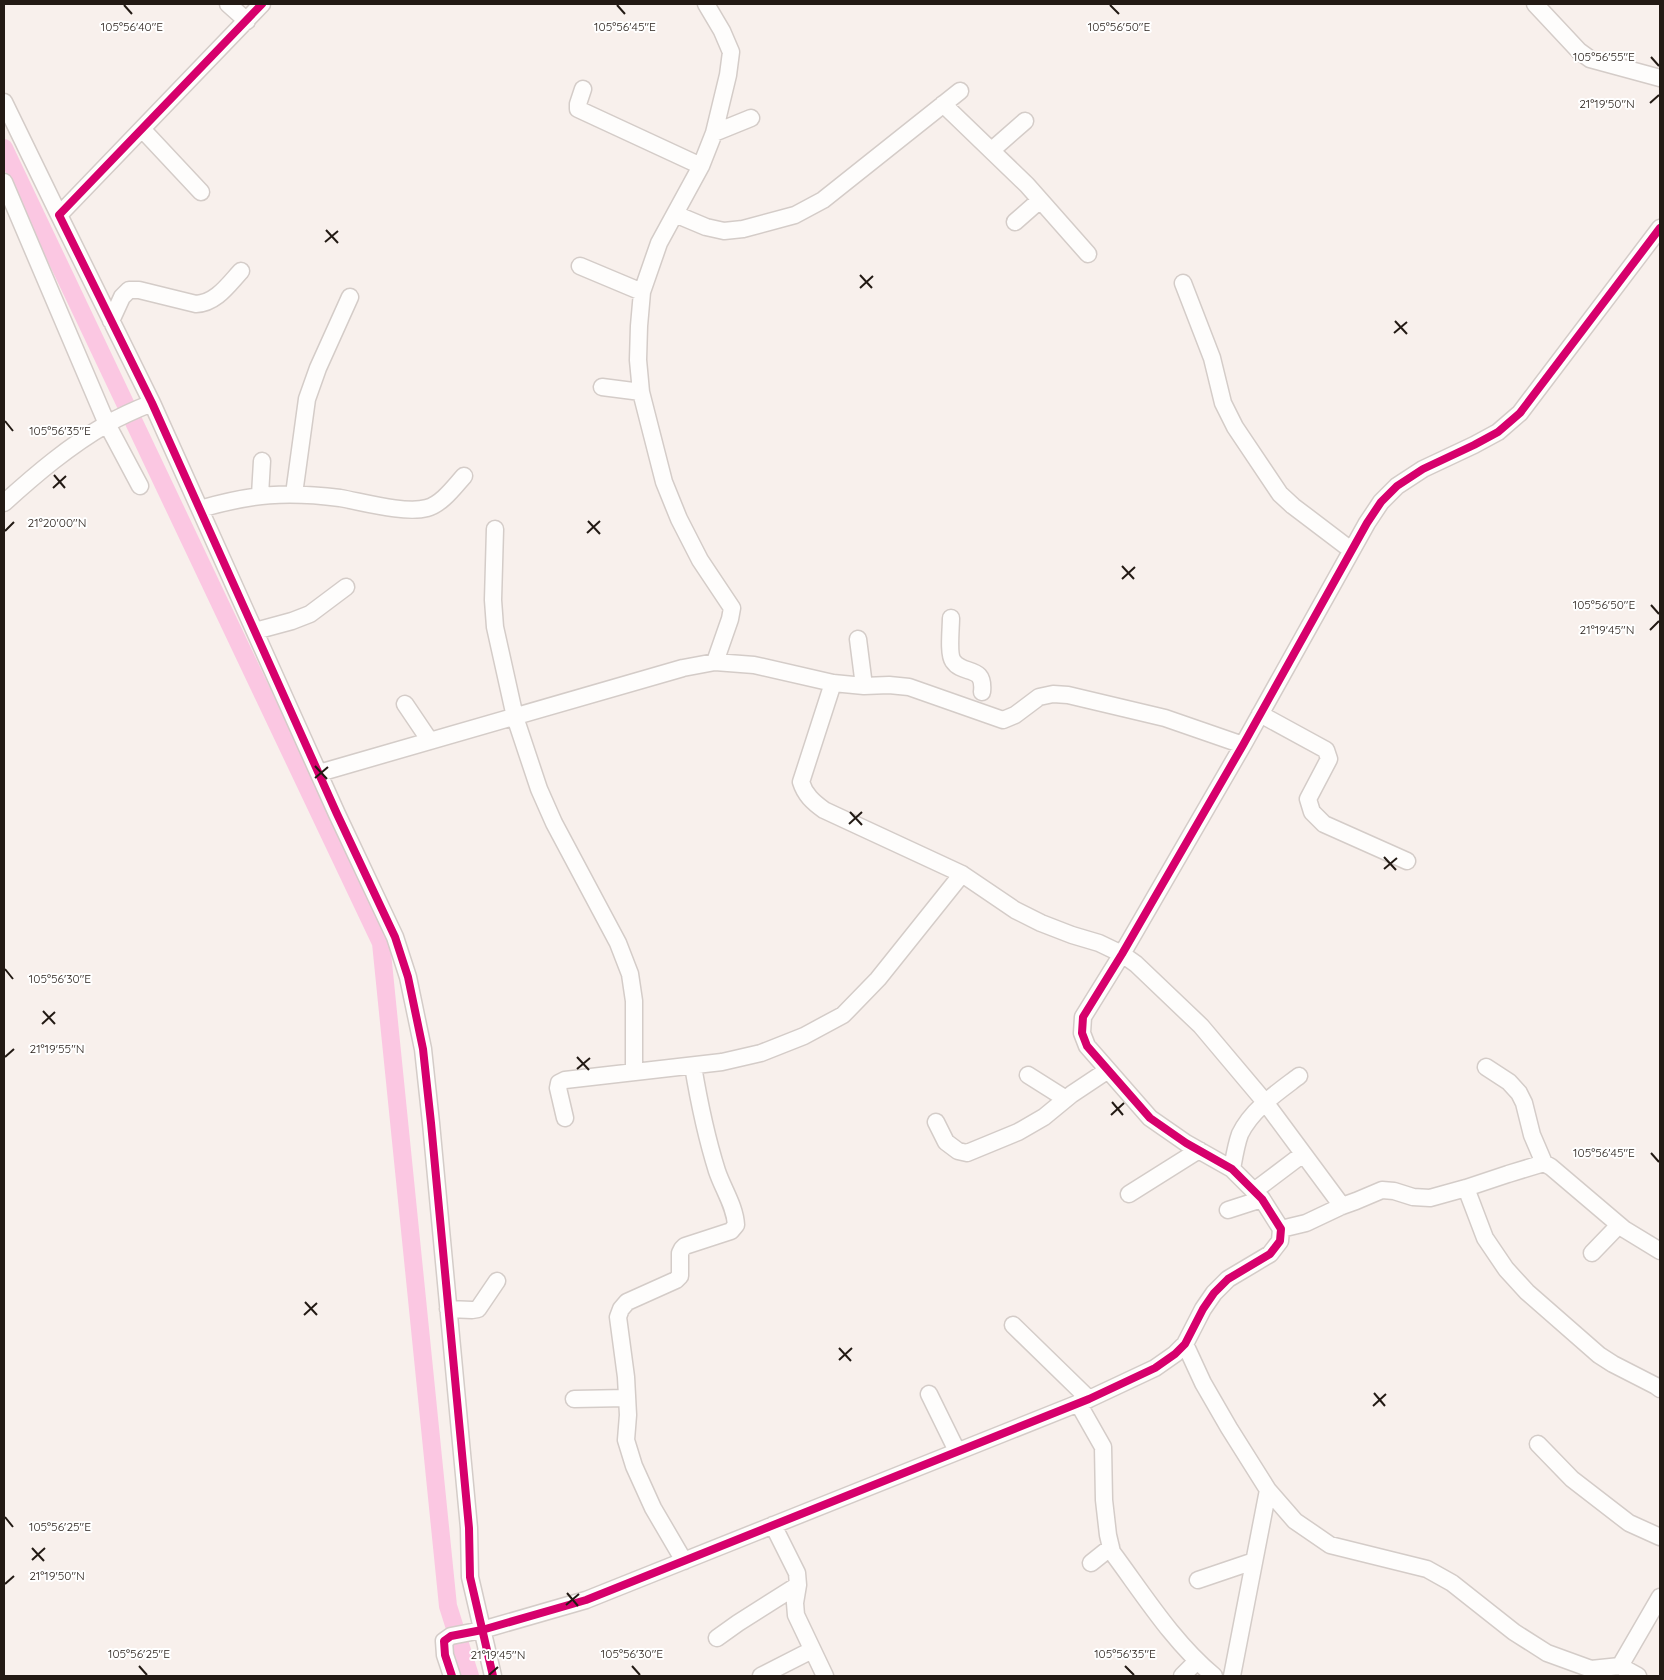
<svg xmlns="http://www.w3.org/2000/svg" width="1664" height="1680" font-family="Quicksand,sans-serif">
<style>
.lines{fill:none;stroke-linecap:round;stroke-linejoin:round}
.canal{stroke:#fbc7e2;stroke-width:18}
.minor-casing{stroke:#d4ccc8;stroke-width:19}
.minor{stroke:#fefdfc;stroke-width:16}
.cycleway-casing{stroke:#fff;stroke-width:11}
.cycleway{stroke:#d6006c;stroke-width:8}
.ticks{fill:none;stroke:#231a14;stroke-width:2}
.ticks-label{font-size:12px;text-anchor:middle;fill:#231a14;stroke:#fff;stroke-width:4;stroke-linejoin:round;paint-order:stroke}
</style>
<rect width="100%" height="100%" fill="#f8f0ec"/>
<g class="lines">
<path class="canal" d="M4,148L381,943L448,1606L470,1676"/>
<g class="minor-casing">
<path id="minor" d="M228,4L247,21
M262,4L59,215L152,403L337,814L395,937L408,977L423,1049L431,1123L469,1528L470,1577L493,1676
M706,4L722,31L731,52L728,75L714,133L701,166L659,243L642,292L639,326L638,360L641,392L664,482L679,519L700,560L732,608L730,619L715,662
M1535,4L1579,51L1590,59L1660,78
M583,89L578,104V109L701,166
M4,102L59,215
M943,104L1027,185L1088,254
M142,129L201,192
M714,133L751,118
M992,150L1025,121
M4,182L107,424L140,486
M675,214L706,227L724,231L743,229L795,215L823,200L960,91
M1015,222L1040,200
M580,266L642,292
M1183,283L1212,358L1223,403L1235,427L1280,494L1293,506L1351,550
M111,321L122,297L129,290H139L196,304C216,303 228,285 241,271
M602,387L641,392
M294,494L307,399L318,368L350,297
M260,495L262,461
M4,503C36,474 69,446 107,424C121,416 137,409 152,403
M200,509C252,494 286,491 340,498C363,502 405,514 427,508C442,504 454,487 464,476
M495,529L493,600L495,627L515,717L539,789L554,823L618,943L630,974L634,1001V1072
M951,618C951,628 948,654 953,661C963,676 985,664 982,692
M255,631L292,621L310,614L346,587
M858,639L864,686
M833,683L801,782C805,795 813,802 824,810L962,874L1015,910L1041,923L1072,935L1099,943L1122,954L1136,964L1201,1026L1265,1102L1342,1206
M405,704L430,741
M1260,714L1326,750L1329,759L1308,799L1312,812L1324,824L1407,861
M319,773L683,668L715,662L754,665L833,683L864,686L889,685L909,687L1003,720L1015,715L1039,697L1053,694L1068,695L1165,718L1243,745
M1486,1067L1509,1082L1519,1093L1524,1103L1532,1135L1544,1163
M1028,1075L1066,1099
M565,1118L558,1088L559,1083L565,1080L722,1062L761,1053L804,1036L843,1015L878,979L962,874
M936,1122L946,1142L958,1151L967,1153L1018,1132L1044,1117L1072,1094L1108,1070
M1232,1169C1234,1158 1236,1145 1240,1134C1252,1109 1278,1092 1299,1076
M1466,1188L1485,1238L1506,1269L1527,1292L1599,1355L1613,1364L1656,1386L1660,1389
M1254,1191L1303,1154
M1129,1194L1199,1150
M1228,1210L1262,1199
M1281,1229L1306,1223L1342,1206L1356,1201L1382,1190L1394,1191L1413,1197L1430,1198L1466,1188L1508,1174L1544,1163L1551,1167L1624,1229L1660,1251
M1592,1253L1619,1225
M448,1309L472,1310L478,1309L497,1281
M1013,1325L1089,1399
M1185,1344L1203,1383L1229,1428L1268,1490L1295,1521L1330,1545L1427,1569L1452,1583L1514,1632L1547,1653L1591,1669L1620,1666L1638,1676
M929,1394L957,1451
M574,1399L627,1398
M1078,1403L1103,1447L1104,1500L1108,1535L1112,1552C1144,1595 1173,1642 1214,1676
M1538,1444L1572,1479L1629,1523L1660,1537
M773,1525L797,1573L798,1585L795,1603L796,1615L825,1676
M684,1561L653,1508L634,1466L626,1440L628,1415L626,1377L618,1317L621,1309L627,1302L676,1280L680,1276V1253L682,1249L685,1246L731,1231L736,1225C735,1206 723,1189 717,1171C706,1136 699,1102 693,1066
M1091,1563L1111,1547
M1198,1580L1254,1561
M717,1638L738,1623L798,1585
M1620,1666L1660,1597
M452,1676L445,1655L444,1641L451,1636L482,1630L586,1600L1089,1399L1155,1368L1175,1354L1185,1344L1203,1309L1214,1293L1228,1279L1270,1254L1280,1241L1281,1229L1262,1199L1232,1169L1186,1143L1150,1118L1087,1046L1082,1033L1083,1017L1122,954L1243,745L1367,523L1381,502L1397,486L1423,469L1474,445L1498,432L1520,413L1660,228
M761,1676L812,1650
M1182,1676L1197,1661
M1232,1676L1268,1490"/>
</g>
<use href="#minor" class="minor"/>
<g class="cycleway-casing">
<path id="cycleway" d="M262,4L59,215L152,403L337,814L395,937L408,977L423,1049L431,1123L469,1528L470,1577L493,1676
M452,1676L445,1655L444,1641L451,1636L482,1630L586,1600L1089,1399L1155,1368L1175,1354L1185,1344L1203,1309L1214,1293L1228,1279L1270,1254L1280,1241L1281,1229L1262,1199L1232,1169L1186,1143L1150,1118L1087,1046L1082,1033L1083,1017L1122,954L1243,745L1367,523L1381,502L1397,486L1423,469L1474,445L1498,432L1520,413L1660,228"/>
</g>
<use href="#cycleway" class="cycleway"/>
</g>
<path class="ticks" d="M124,5L132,14M617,5L625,14M1110,5L1119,14M1651,57L1659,66M1650,103L1659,95M326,230L338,243M325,242L338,231M860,275L872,288M860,288L873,276M1395,321L1407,334M1394,333L1407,322M5,421L13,431M54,475L65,488M53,488L66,476M588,521L600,534M5,531L14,522M587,533L600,521M1122,566L1134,579M1122,579L1135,567M1651,605L1659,614M1650,630L1659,621M315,766L327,779M315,778L328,767M850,812L862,825M849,824L862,812M1384,857L1396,870M1384,869L1397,858M5,969L13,979M43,1011L55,1024M42,1024L55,1012M5,1057L14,1049M577,1057L589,1070M577,1069L590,1058M1112,1102L1123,1115M1111,1115L1124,1103M1651,1153L1659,1162M305,1302L317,1315M304,1315L317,1303M839,1348L851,1361M839,1360L852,1348M1374,1393L1385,1406M1373,1406L1386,1394M5,1517L13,1527M32,1548L44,1561M32,1560L45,1548M5,1584L14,1576M567,1593L578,1606M566,1605L579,1594M139,1666L147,1675M632,1666L640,1675M1125,1666L1134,1675M489,1675L498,1667"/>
<g class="ticks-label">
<text x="132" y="31">105°56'40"E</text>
<text x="625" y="31">105°56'45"E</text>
<text x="1119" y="31">105°56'50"E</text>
<text x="1604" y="61">105°56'55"E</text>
<text x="1607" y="108">21°19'50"N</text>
<text x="60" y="435">105°56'35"E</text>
<text x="57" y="527">21°20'00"N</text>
<text x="1604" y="609">105°56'50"E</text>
<text x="1607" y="634">21°19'45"N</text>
<text x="60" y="983">105°56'30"E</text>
<text x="57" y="1053">21°19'55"N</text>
<text x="1604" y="1157">105°56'45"E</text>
<text x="60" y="1531">105°56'25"E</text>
<text x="57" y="1580">21°19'50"N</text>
<text x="139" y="1658">105°56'25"E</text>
<text x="632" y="1658">105°56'30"E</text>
<text x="1125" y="1658">105°56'35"E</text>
<text x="498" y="1659">21°19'45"N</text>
</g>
<rect width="1664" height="1680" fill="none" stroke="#231a14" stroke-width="10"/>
</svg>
